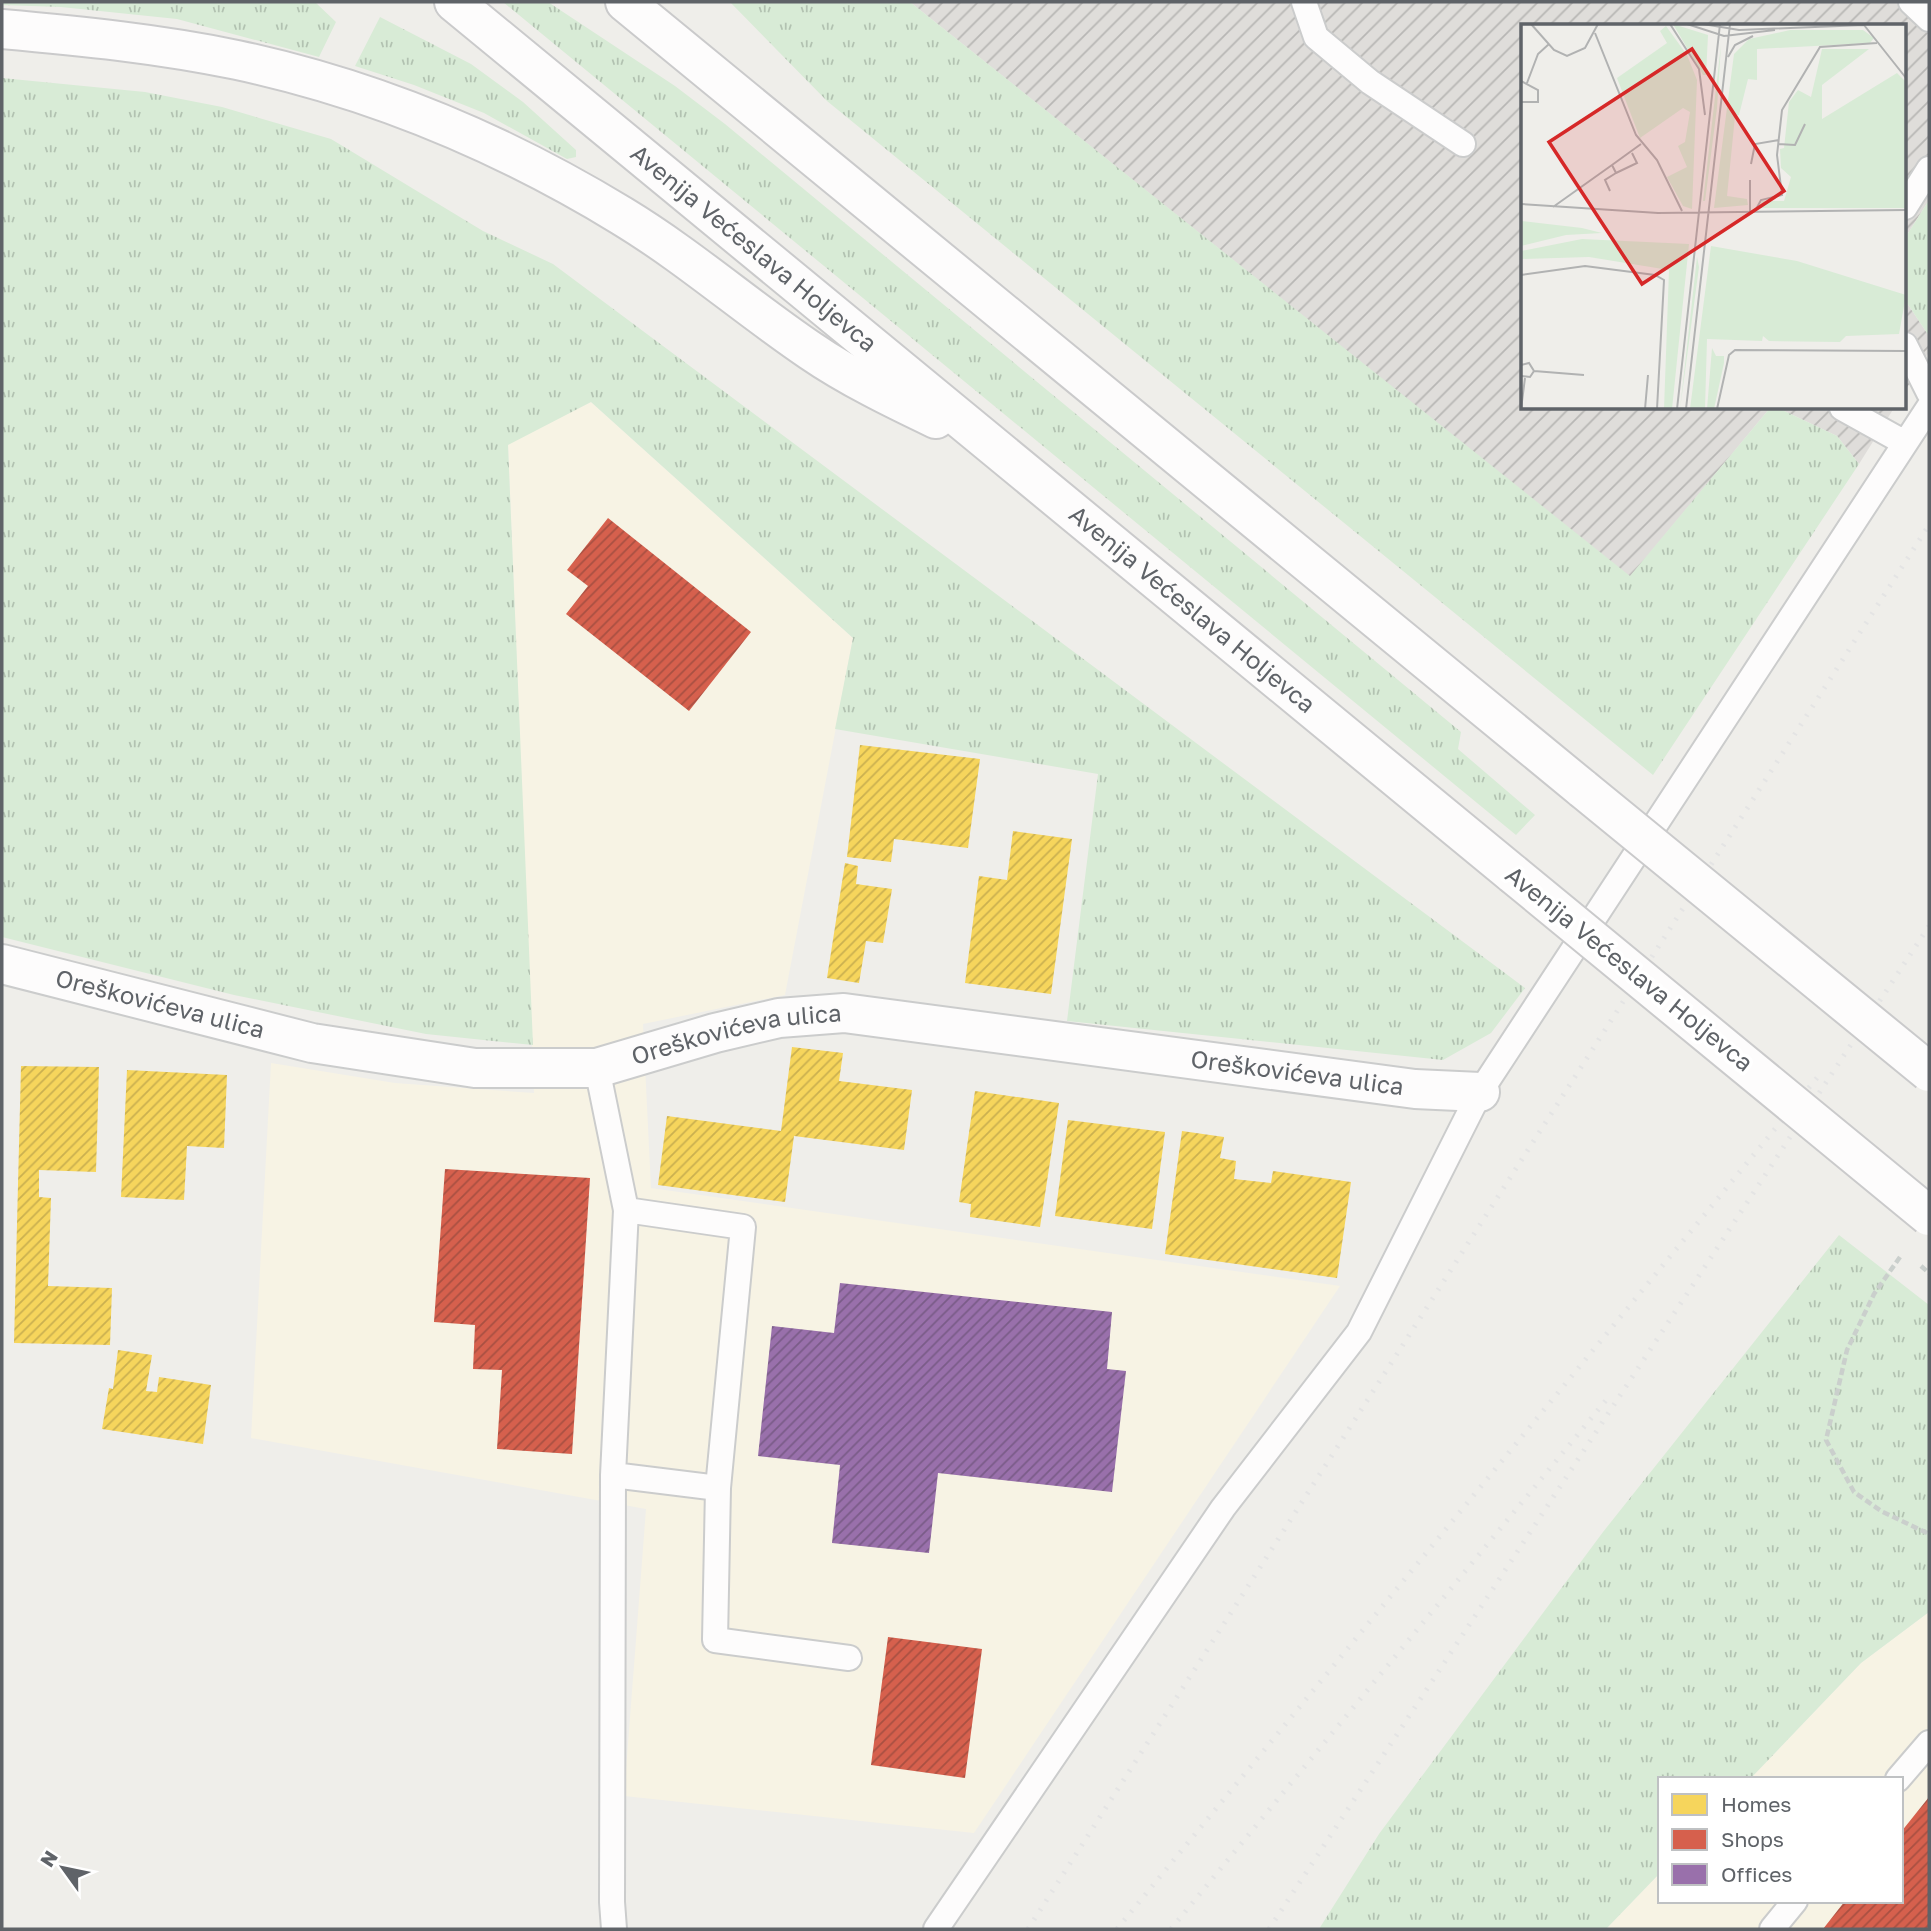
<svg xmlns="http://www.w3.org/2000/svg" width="1931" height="1931" font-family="'Golos Text',sans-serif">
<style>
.commercial{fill:#f7f3e4}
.industrial{fill:url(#industrial-furrows)}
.grass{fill:url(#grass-tufts)}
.homes{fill:url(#homes-hatch)}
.shops{fill:url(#shops-hatch)}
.offices{fill:url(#offices-hatch)}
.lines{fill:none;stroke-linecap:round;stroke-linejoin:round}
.lane-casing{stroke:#cbcccc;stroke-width:28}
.street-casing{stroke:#cbcccc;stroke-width:42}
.secondary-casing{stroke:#cacacb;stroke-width:42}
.path{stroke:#cacfcc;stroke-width:4.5;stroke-dasharray:7 3.5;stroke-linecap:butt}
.lane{stroke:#fdfcfc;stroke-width:24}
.street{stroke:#fdfcfc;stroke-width:38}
.secondary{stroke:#fdfcfc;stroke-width:38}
.rail{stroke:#e4e4e4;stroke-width:5;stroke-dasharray:2 9;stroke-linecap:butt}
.secondary-bridge-casing{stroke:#cacacb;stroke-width:42;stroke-linecap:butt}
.path-bridge{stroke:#cacfcc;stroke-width:4.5;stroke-dasharray:7 3.5;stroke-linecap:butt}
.secondary-bridge{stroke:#fdfcfc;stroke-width:38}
.labels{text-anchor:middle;stroke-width:7;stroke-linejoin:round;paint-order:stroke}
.street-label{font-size:24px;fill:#5f6368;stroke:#fff}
.inset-road{fill:none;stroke:#b1b2b2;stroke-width:2}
.view{fill:#d62828;fill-opacity:0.15;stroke:#d62828;stroke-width:3.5}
.inset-edge{fill:none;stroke:#5f6368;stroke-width:3.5}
</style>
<defs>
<pattern id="industrial-furrows" width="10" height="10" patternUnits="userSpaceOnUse" patternTransform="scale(1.75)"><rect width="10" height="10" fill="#dfddda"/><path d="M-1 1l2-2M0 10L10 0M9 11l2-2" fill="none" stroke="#b8b7b5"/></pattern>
<pattern id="grass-tufts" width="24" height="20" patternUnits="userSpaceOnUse" patternTransform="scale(1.75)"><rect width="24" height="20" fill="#d8ebd6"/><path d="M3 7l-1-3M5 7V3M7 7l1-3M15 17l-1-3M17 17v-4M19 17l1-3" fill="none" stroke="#b2c2b1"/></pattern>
<pattern id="homes-hatch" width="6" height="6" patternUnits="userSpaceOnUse" patternTransform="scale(1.75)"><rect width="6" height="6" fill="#f6d55c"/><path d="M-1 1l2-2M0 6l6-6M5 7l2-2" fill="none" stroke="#cab050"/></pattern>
<pattern id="shops-hatch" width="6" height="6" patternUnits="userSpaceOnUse" patternTransform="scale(1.75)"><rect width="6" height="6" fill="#d6604d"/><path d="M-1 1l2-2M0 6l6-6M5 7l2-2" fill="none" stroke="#a85042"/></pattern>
<pattern id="offices-hatch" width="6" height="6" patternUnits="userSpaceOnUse" patternTransform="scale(1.75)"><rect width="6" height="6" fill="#9970ab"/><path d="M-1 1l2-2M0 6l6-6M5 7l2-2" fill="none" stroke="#7a5c88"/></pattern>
</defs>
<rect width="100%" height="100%" fill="#efeeea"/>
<path class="commercial" d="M591,402L853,638L785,995L643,1024L651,1188L1340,1286L974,1833L624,1796L646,1509L251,1438L271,1063L395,1083L534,1093L508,444Z
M1929,1612V1929H1606L1660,1873V1901H1901V1779H1750L1861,1663Z"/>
<path class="industrial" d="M910,2H1929V200L1905,238V26H1523V408H1770L1630,577Z
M1905,300L1929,336V352L1905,391Z
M1778,408H1894L1859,464L1837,436Z"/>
<path class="grass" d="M2,2H315L336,22L319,57L177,19L61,7L2,5Z
M503,2H548L675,86L725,124L1461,732L1458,749L1535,815L1516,835Z
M730,2H910L1630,576L1770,408H1778L1837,436L1859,464L1653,775L827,101Z
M380,17L471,64L523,102L576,150V157L567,159L484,113L414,85L355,66Z
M2,78L145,92L222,107L331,139L483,231L553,264L1525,988L1491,1033L1443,1060L1067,1021L1098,774L835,729L853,638L591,402L508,445L533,1045L426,1034L234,995L2,937Z
M1929,200V336L1905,300V238Z
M1839,1235L1929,1305V1612L1861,1663L1750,1779H1660V1873L1606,1929H1319L1379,1834L1603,1532Z"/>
<path class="homes" d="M860,745L980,759L968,848L894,839L891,862L847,857Z
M1013,831L1072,839L1051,994L965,983L979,876L1007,880Z
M845,863L858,866L856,884L892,889L883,943L866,941L859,983L827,978Z
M792,1047L843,1053L839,1081L912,1090L904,1150L794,1136L785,1202L658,1185L667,1116L781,1131Z
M21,1066L99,1067L96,1172L39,1170V1197L51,1198L48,1286L112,1288L110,1345L14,1343Z
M127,1070L227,1075L224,1148L187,1146L184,1200L121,1197Z
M975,1091L1059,1103L1040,1227L970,1217L971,1204L959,1202Z
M1068,1120L1165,1132L1152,1229L1055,1216Z
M1182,1131L1224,1137L1220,1158L1236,1161L1234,1179L1271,1183L1273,1171L1351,1182L1337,1278L1165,1254Z
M118,1350L152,1355L146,1391L157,1392L159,1377L211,1385L203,1444L102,1429L109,1388L113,1389Z"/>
<path class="shops" d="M608,518L751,632L689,711L566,614L588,586L567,570Z
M445,1169L590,1178L572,1454L497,1449L502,1370L473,1369L475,1325L434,1322Z
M888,1637L982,1649L965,1778L871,1765Z
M1929,1797V1929H1823L1845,1901H1901V1832Z"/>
<path class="offices" d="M840,1283L1112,1312L1107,1369L1126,1371L1112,1492L938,1473L929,1553L832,1543L840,1465L758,1456L772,1326L834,1333Z"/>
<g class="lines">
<g class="lane-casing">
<path id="lane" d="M1304,2L1316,37L1370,82L1463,144
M1911,2L1929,19
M1905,207L1929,169
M1905,345L1929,393
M1842,408L1905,443
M597,1068L626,1210L613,1475L718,1488L715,1640L849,1658
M626,1210L743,1227L718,1488
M613,1475L612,1902L614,1929
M1898,1779L1929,1743
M936,1929L1223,1508L1359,1332L1480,1092L1929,407
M1772,1929L1795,1901"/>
</g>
<g class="street-casing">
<g id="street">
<path id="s1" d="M2,964L312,1043L475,1068H597L715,1033L779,1018L844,1013L1415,1089L1480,1092"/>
</g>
</g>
<g class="secondary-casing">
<g id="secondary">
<path id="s2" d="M454,2L1513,874"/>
<path d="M625,2L1583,789"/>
<path d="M2,29C81,36 160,44 237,60C373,89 504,144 622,216C688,256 746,307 811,351C849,377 894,399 936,419"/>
</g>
</g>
<path class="path" d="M1900,1257L1874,1294L1847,1350L1826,1440L1854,1492L1881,1511L1929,1534"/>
<use href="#lane" class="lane"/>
<use href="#street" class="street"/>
<use href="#secondary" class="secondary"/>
<path class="rail" d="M1028,1929L1929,525
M1117,1929L1821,1073
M1171,1929L1607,1399
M1269,1929L1929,926"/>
<g class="secondary-bridge-casing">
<path id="secondary-bridge" d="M1583,789L1929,1072
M1513,874L1929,1216"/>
</g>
<path class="path-bridge" d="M1921,1266L1929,1273"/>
<use href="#secondary-bridge" class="secondary-bridge"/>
</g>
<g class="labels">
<g class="street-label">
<text dy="8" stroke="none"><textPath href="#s2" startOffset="388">Avenija Većeslava Holjevca</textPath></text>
<text dy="8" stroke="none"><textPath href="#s2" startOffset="956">Avenija Većeslava Holjevca</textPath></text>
<text transform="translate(1629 969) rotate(39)" y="8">Avenija Većeslava Holjevca</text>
<text dy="8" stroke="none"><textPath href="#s1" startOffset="163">Oreškovićeva ulica</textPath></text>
<text dy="8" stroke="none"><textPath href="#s1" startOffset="751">Oreškovićeva ulica</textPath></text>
<text dy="8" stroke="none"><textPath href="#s1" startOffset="1318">Oreškovićeva ulica</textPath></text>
</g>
</g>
<g transform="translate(1521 24)">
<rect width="385" height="385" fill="#efeeea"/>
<path d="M152,0L187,11L185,51H182ZM145,2L166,31L176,56L171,185L162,182L146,153L166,143L157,122L164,118L169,88L162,84L119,114L96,54L146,19L139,7ZM269,6H342L353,14L349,19L236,25V56L227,55L218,91L214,92L206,172L226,175L227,181L193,184L213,30L228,15ZM200,21L196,84L184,177H182ZM301,25H348L301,61V95L376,49L385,58V184H238L241,177H263L270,153L260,144L259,125L263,124L268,78L277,66L290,73ZM0,197L61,204L81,209L45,211L0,222ZM61,215L168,220L151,385H143L148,246L68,233L0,235V227ZM190,222L276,237L385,271L378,310L325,312L319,318L248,317L242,312L241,317L186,315L184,385H169ZM176,233L178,243L159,385ZM191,324L195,332H203V339L193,385H186Z" fill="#d8ebd6"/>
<path class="inset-road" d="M10,0L33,26L46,32L64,24L77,0M149,0L178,45L184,91M166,0L203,12L254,6M182,0L218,6L343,1M343,1L385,54M74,9L115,111L136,136L161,187M207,33L214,21L232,12M0,57L17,66V78H0M6,59L17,30L28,20M257,120L274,121L284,100M230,140L234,120L258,116M95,149L116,139L111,129M229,156V187M89,167L84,156L95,149L91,141L120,120M0,180L137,189L385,186M32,183L91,141M234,187L240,176L261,171L256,131L261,86L299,23L356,19M0,251L64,242L134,251L143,256L136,385M0,341L8,339L13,347L9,353L0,352M13,347L63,351M0,385L4,354M124,385L127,351M156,385L199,0M165,385L209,0M196,385L208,331L214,326L385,327"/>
<path class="view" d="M171,25L263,167L121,260L28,118Z"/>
<rect width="385" height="385" class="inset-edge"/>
</g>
<rect width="1931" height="1931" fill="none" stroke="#5f6368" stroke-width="7"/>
<rect x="1658" y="1777" width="245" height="126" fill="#ffffff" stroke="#bfc1c3" stroke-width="2"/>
<rect x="1672" y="1794" width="35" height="21" fill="#f6d55c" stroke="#bfc1c3" stroke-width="2"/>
<text x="1721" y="1812" font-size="21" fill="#5f6368">Homes</text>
<rect x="1672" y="1829" width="35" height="21" fill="#d6604d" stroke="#bfc1c3" stroke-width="2"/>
<text x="1721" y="1847" font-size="21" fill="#5f6368">Shops</text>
<rect x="1672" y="1864" width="35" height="21" fill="#9970ab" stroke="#bfc1c3" stroke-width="2"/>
<text x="1721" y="1882" font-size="21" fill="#5f6368">Offices</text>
<g transform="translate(63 1868) rotate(303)" stroke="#ffffff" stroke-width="5" paint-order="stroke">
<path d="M0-5L12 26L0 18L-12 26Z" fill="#5f6368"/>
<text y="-10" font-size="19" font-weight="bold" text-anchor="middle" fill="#5f6368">N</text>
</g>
</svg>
